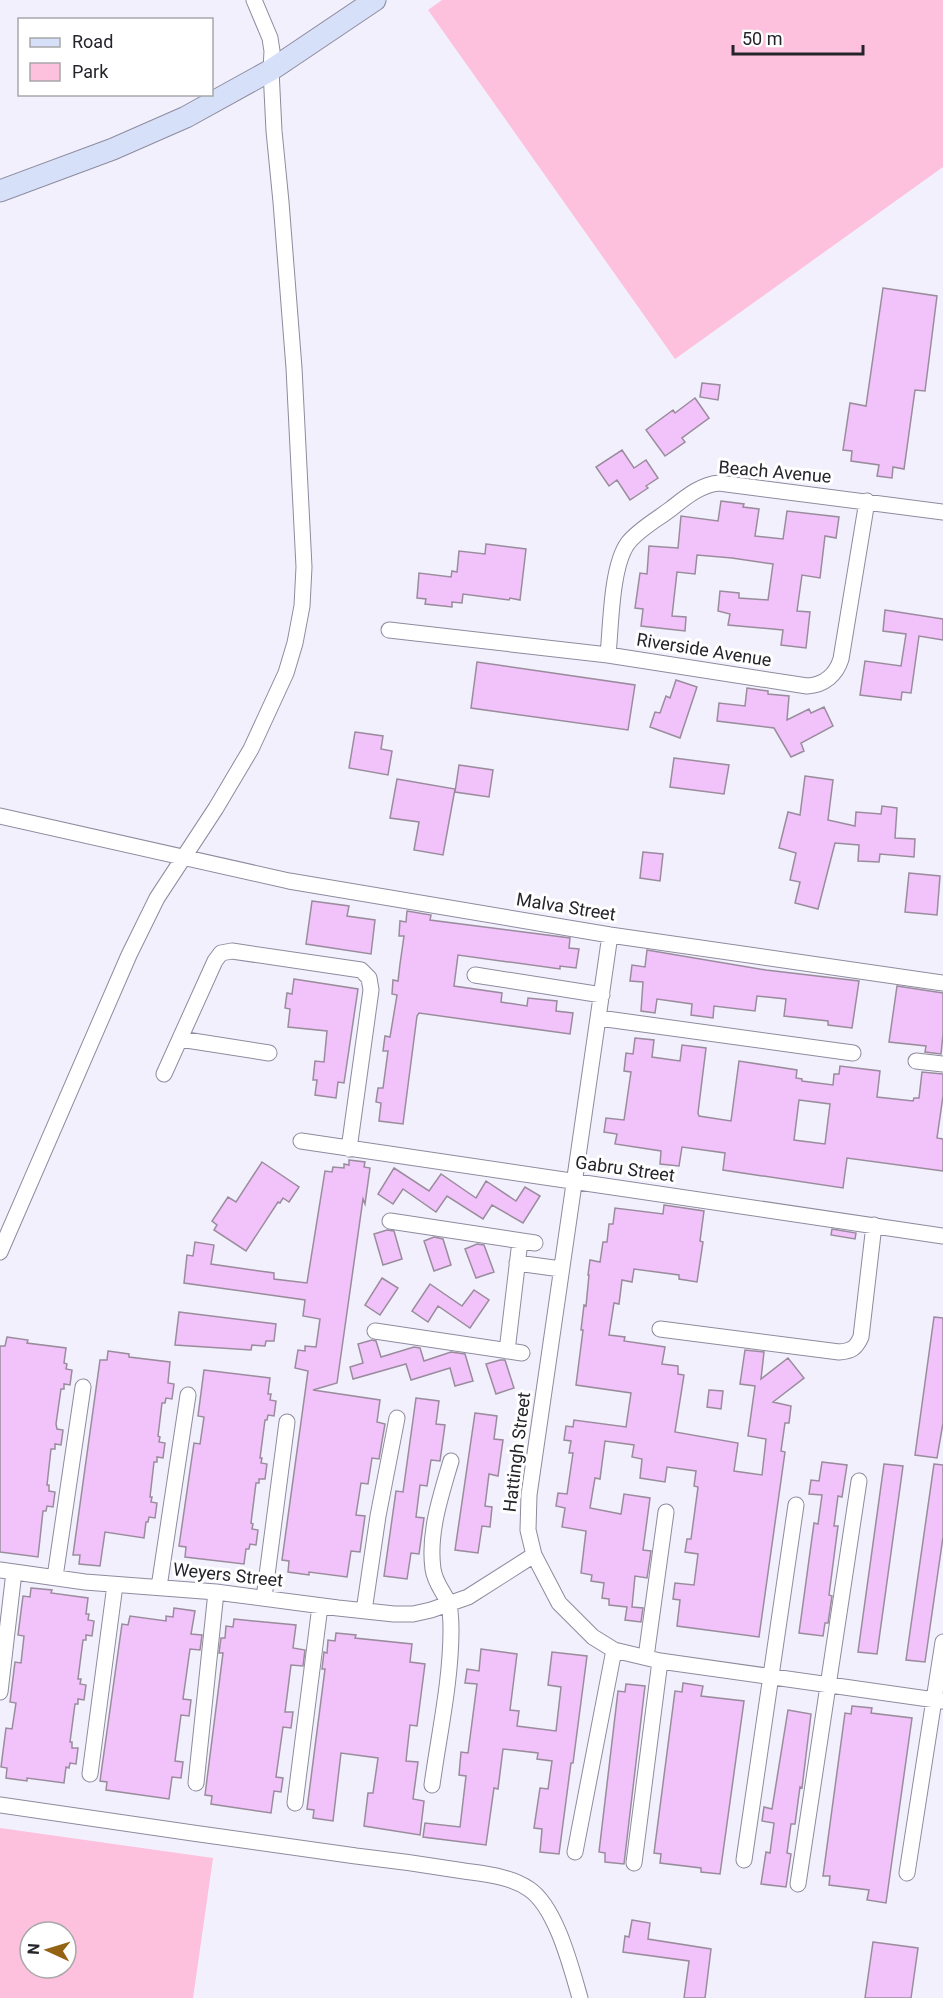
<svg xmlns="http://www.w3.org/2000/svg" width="943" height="1998" font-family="Roboto,sans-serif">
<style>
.green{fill:#fdc0dd;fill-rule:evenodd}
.building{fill:#f1c3fa;stroke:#9a8c9d;stroke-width:1.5;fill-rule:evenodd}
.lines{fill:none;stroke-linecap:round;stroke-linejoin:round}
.street-casing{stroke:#8e8b9e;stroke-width:17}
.secondary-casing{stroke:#8e8b9e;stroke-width:23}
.street{stroke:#fff;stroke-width:15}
.secondary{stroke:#d6e1f9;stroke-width:21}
.labels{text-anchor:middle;stroke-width:6;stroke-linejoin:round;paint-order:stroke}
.street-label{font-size:18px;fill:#25242b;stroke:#fff}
</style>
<rect width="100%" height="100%" fill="#f2f0fd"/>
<path class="green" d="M442,0H943V167L675,359L428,10Z
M0,1828L213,1858L193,1998H0ZM30,1932H66V1968H30Z"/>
<path class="building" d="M883,288L937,296L925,391L915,390L904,469L893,467L892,478L877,476L879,465L851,461L852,451L843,450L850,403L866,406Z
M702,383L720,385L718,400L700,397Z
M695,398L709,418L682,438L685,442L665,456L646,430L673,410L675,413Z
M622,450L634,468L646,460L658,478L646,486L648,488L630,500L617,480L609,486L596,467Z
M721,501L744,504L743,507L759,509L755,536L783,539L787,511L839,517L836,538L825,536L820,578L802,575L797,611L810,612L806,648L781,645L783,630L728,625L730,614L718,611L720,591L739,593V598L768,600L773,564L732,558L697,555L695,574L677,572L672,616L686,617L685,631L641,626L643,609L635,608L640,573L647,574L649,546L678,548L681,516L718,521Z
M486,544L526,549L520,600L510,598L509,600L463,594L462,603L452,602V607L425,604L426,599L417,598L419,573L451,577L452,571L457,572L459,551L485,554Z
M885,610L943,619V640L919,636L911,693L902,692L901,700L860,695L865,661L901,666L906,634L883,631Z
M477,662L635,685L628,730L471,708Z
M676,680L697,687L680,738L650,727L655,712L660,713L666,696L670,698Z
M747,688L768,691V694L789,696L787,720L809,709L811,713L824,707L833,726L801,743L804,751L791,757L774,728L717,721L719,703L745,706Z
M355,732L383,736L381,749L392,751L388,775L349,768Z
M674,758L729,765L724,794L670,787Z
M459,765L493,770L489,797L455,792Z
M805,776L833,780L828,820L855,826L856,812L881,814L882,806L897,808L895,838L915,839L914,857L880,854L879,862L858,861L859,845L835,843L818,909L795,903L800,882L790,880L796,853L779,848L788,812L800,815Z
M397,779L455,789L443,855L414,850L419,822L390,818Z
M643,852L663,854L660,881L640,878Z
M909,873L940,876L937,915L905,912Z
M312,901L349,906L347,916L375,920L371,954L306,944Z
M407,911L431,915L430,920L570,938L569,948L579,949L576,968L560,966V969L458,955L454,986L502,993L501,1002L527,1006L528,998L557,1001L556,1011L573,1013L570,1034L419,1013L417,1016L403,1124L379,1121L381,1103L376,1102L378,1088H383L388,1051H383L385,1036L390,1037L397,995L392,994L393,980L398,981L400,964L404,936H399L400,921L406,922Z
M647,950L766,970L859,981L852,1028L828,1025V1021L784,1016L786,999L757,996L755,1011L714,1006L713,1018L691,1015L692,1004L657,999L655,1013L641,1011L643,982L630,981L632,965L645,967Z
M294,979L358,989L344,1083L338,1082L336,1098L315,1095L317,1080H313L315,1061L324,1062L327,1031L288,1027L290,1009L285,1008L287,993L292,994Z
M897,986L943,993V1034L941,1054L925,1052L926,1046L889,1042Z
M635,1038L654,1040L652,1057L680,1061L682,1045L706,1048L698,1113L699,1116L731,1121L739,1061L797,1070L796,1078L802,1079V1081L833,1085L834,1074H839L840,1066L880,1071L877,1097L913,1101L914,1098H919L922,1072L943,1074V1096L937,1138L943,1139V1171L847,1158L843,1188L723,1170L725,1153L682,1147L679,1166L660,1164L661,1151L615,1144L617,1134L604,1132L606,1118L624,1120L631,1072L624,1071L626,1053L633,1054ZM799,1100L830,1104L825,1144L794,1140Z
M349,1160L365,1162L364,1167L370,1168L365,1204L363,1199L337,1383L313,1390L380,1400L377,1422L385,1424L379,1459L372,1458L368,1484L361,1483L356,1515L365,1516L360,1552L351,1551L347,1577L309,1572V1575L288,1572L289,1561L282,1560L308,1371L295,1368L298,1350L305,1351V1346L316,1347L320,1319L303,1316L305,1300L184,1283L187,1255L193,1256L195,1242L214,1245L211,1264L274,1273V1279L307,1283L325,1171L332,1172L333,1167L344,1168V1164L349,1165Z
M262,1162L299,1187L289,1202L283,1198L280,1203L278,1202L246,1251L214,1230L217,1225L212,1221L228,1197L236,1202Z
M394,1168L429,1191L441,1174L476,1198L486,1181L516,1201L525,1187L540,1196L523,1223L492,1205L483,1219L447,1196L436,1212L403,1189L393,1204L378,1194Z
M664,1205L704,1211L700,1241L703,1242L697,1282L679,1279V1275L634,1269L632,1282L622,1280L619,1304L614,1303L609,1335L625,1337L624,1341L665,1347L662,1364L678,1366V1374L684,1375L675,1432L738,1443L734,1471L762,1475L766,1439L748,1436L755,1386L740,1384L745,1350L764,1352L761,1379L788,1358L804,1378L773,1402L791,1406L789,1423H785L781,1451L785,1452L759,1637L677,1626L680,1600L673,1599L675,1583L694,1585L698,1554L685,1552L687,1539H691L698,1487L694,1486L696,1471L667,1467L665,1482L640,1478L642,1459L632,1457L634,1445L605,1441L600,1479L595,1478L590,1508L621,1514L624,1494L650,1498L643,1550L651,1551L647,1578L635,1576L632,1607L643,1608L641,1622L625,1620L627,1607L609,1605V1599L602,1598L604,1583L591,1581L592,1575L581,1573L586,1531L562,1527L565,1508L556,1506L558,1493L567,1494L573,1453H569L571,1441L564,1440L566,1426L573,1427L574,1420L626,1427L631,1393L576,1385L583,1330H581L584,1305L586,1306L589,1275H588L590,1260L600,1262L603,1242H607L609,1224H613L615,1208L663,1214Z
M832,1229L856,1233L855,1239L831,1235Z
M387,1230L394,1231L402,1259L383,1265L374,1234Z
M434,1237L443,1239L451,1265L434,1271L424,1241Z
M477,1244L484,1245L494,1272L476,1278L465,1249Z
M382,1278L398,1288L380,1315L365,1305Z
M430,1284L462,1306L474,1290L489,1300L470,1328L438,1306L428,1322L412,1311Z
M179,1312L276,1324L274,1341H266L265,1346L252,1345L251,1350L175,1345Z
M934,1317L943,1318V1423L937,1458L915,1455Z
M7,1337L28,1340L27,1343L66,1348L64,1363L67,1364L66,1369L72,1370L70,1385L64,1384V1389H61L56,1424L57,1429L63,1430L61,1445L55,1444V1449H51L47,1485H49V1491L55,1492L53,1507L47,1506L46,1511H43L38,1557L0,1552V1346H5Z
M372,1340L376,1341L381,1357L414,1347L420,1348L424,1361L451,1352L465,1354L473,1381L455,1386L450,1368L411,1380L406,1364L353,1379L350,1367L363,1363L358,1344Z
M108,1351L129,1354V1357L170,1362L168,1383L174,1384L172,1399L166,1398L165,1403H162L158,1436L160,1437L159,1442L165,1443L163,1458L157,1457V1462H154L150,1497H152L151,1502L157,1503L155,1518L149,1517L148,1522H146L144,1538L105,1532L100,1566L79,1564L80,1555H73L100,1360H107Z
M500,1360H505L514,1388L496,1394L486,1364Z
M204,1370L270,1378L268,1394H271L270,1400L276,1401L274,1416L268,1415L267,1420H265L260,1458H262L261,1463L267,1464L265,1479H259V1483H256L251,1523L253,1524L252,1529L258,1530L256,1545L250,1544L249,1549H246L244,1564L185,1557L186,1547L179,1546L194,1443L200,1444L204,1417L198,1416Z
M709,1390L723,1391L721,1409L707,1407Z
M416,1398L439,1401L436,1424L445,1425L440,1461L431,1460L427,1486L420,1485L416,1517L424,1518L419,1554L411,1553L407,1579L384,1576L396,1491L403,1492Z
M475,1413L497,1416L494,1439L503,1440L498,1476L489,1474L485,1506L492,1507L490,1527L482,1526L478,1553L455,1550Z
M822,1462L847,1465L842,1497L838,1496L834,1526H838L829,1595L832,1596L828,1623H825L823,1636L799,1633L814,1523L818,1524L822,1495L809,1494L811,1480L819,1481Z
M884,1464L903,1466L877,1654L858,1652Z
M934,1464L943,1465V1537L925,1662L906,1660Z
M31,1588L52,1590L51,1593L88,1598L86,1614H89L88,1620L94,1621L92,1636L86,1635V1640H83L78,1679H81L80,1684L86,1685L84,1700L78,1699V1704H75L70,1742H72V1748H78L76,1764L70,1763L69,1768L66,1767L64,1783L27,1778V1781L6,1778L7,1768L1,1767L6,1728L12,1729L16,1703L10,1702L15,1662L21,1663L24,1636L18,1635L23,1596L30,1597Z
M174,1608L195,1611L191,1634L202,1635L200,1650L190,1649L183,1699L191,1700L189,1716L181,1715L175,1761L183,1762L181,1778L172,1777L169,1799L106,1790L107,1782L100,1781L122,1624L128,1625L130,1616L166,1621V1616L173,1617Z
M234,1619L296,1625L293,1648L305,1650L303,1666L291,1665L285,1712H293L291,1728L283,1727L276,1777L283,1778L281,1792L274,1791L271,1813L211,1804L212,1796L205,1795L223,1653H219L221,1638H225L226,1626L233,1627Z
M336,1633L356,1635L355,1638L412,1644L410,1662L425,1664L417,1726L410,1725L406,1761L418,1762L413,1799L424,1801L420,1835L364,1826L368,1793H373L378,1758L341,1753L333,1821L313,1818L314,1810L307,1809L325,1669H322L324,1652L327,1653L328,1640L335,1641Z
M481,1649L517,1654L510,1710L519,1711L517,1726L556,1731L561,1687L548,1685L552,1652L587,1656L573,1763H571L559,1854L540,1852L542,1829L534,1828L540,1788L548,1789L552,1761L537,1759L538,1753L503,1749L498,1789L494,1788L486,1845L423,1837L425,1823L460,1827L466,1776L459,1775L461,1752L468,1753L477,1684L465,1683L467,1669L479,1671Z
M683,1683L703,1686L701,1696L744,1701L720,1874L701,1872V1868L660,1863L661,1854L654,1853L675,1691L682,1692Z
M626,1684L645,1686L624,1864L605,1862V1853L599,1852L618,1691L625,1692Z
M852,1706L872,1708L871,1713L912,1718L886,1903L867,1900L869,1890L829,1885L830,1876H823L845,1713L851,1714Z
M788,1710L811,1714L802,1788L800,1787L795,1824H791L787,1853L791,1854L786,1887L761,1884L766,1852L770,1853L774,1823L762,1821L764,1807L772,1809Z
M632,1920L650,1923L648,1939L711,1949L705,1998H684L689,1961L623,1952L625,1936L629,1937Z
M873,1942L918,1948L911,1998H865Z"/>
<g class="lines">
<g class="street-casing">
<path id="street" d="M389,630L608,655L807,686C824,685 836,675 841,659L867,501
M608,655C611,626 611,566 628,543C639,529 658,519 672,508C686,497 700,485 719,483L943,512
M0,816L289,881L610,935L943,983
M610,935L529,1495L528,1530L534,1555L559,1603L593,1637L614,1650L660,1661L943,1701
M475,975L602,995
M599,1018L853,1053
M180,1039L269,1053
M916,1061L943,1064
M164,1074L215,961L221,953L232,951L361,970L369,978L371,990L349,1149
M301,1141L943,1236
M390,1221L535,1243
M0,1252L129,955L157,898L216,808L251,749L286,673L295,643L302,606L304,567L294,368L281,202L274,131L271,70L272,51L270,38L254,0
M517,1263L561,1269
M660,1329L839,1352C852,1351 856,1348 861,1337L874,1225
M375,1331L522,1353
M507,1351L520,1241
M0,1570L85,1582L216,1592L338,1608L394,1614H413L431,1610L468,1597L534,1555
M55,1577L83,1387
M159,1587L188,1395
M264,1598L287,1422
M364,1611L378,1516L397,1418
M646,1657L666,1512
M0,1692L14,1572
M90,1774L115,1585
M196,1783L216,1592
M432,1785C439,1734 451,1681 451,1630C451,1622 451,1610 448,1602C443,1591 435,1583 433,1569C428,1533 441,1495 451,1461
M295,1803L320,1606
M0,1805C119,1822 237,1840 356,1856C392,1860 428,1865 464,1871C485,1874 510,1876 529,1889C556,1907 571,1967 580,1998
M575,1852L614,1650
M744,1860L796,1505
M634,1863L660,1661
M907,1873L943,1642
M798,1884L859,1481"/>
</g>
<g class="secondary-casing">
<path id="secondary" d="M0,191L113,149L186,117L271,70L375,0"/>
</g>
<use href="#street" class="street"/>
<use href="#secondary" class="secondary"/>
</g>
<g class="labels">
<g class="street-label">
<text transform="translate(775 472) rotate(5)" y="6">Beach Avenue</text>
<text transform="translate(704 650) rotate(9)" y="6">Riverside Avenue</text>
<text transform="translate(566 907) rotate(9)" y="6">Malva Street</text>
<text transform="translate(625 1169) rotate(8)" y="6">Gabru Street</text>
<text transform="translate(517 1452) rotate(-83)" y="6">Hattingh Street</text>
<text transform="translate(228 1575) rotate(6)" y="6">Weyers Street</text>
</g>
</g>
<rect x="18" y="18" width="195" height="78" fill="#ffffff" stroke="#a8a7aa" stroke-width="1.5"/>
<rect x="30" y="38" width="30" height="9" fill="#d6e1f9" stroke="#a8a7aa" stroke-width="1.5"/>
<text x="72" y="48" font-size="18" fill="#25242b">Road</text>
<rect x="30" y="63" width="30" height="18" fill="#fdc0dd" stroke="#a8a7aa" stroke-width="1.5"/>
<text x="72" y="78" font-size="18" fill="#25242b">Park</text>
<g transform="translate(48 1950) rotate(274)"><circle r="28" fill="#ffffff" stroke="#a8a7aa" stroke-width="1.5"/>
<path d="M0-4.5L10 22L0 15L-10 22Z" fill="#956314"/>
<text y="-9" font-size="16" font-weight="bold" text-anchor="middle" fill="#25242b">N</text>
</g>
<path d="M733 45v9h130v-9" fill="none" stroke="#25242b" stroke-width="3"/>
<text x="742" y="45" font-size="18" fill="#25242b" stroke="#ffffff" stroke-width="4.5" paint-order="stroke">50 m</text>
</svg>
